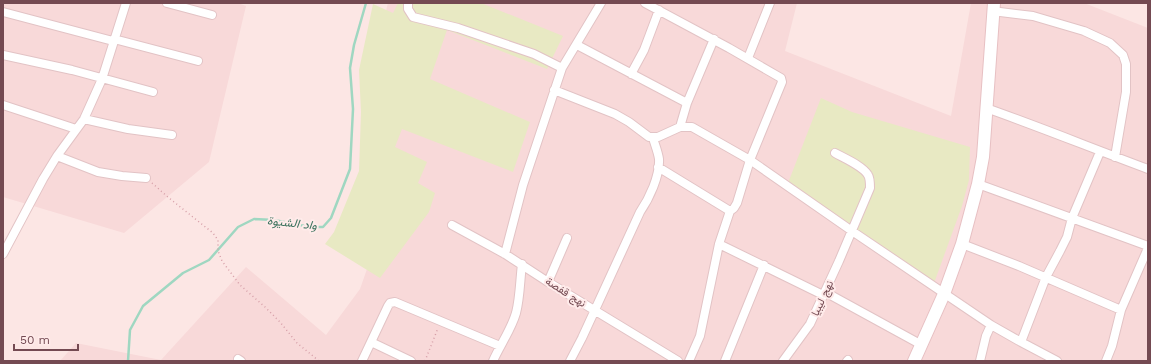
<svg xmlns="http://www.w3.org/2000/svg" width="1151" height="364" font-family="'Work Sans',Vazirmatn,sans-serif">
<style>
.residential{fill:#f8d9d9}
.green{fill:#e8e9c3}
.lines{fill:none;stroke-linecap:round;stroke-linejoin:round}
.stream{stroke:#9fd7c1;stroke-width:2.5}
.street-casing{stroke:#e2c3c5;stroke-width:10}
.secondary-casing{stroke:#e7c0c3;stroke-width:14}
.path{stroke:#d69fa8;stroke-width:1.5;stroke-dasharray:1 3;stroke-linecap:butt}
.street{stroke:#fff;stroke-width:8}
.secondary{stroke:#fff;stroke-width:12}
.labels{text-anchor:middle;stroke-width:4;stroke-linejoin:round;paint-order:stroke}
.street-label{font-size:11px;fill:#744a52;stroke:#ffebea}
.water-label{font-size:12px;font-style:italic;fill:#3b725d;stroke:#ffebea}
</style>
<rect width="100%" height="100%" fill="#fce6e4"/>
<path class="residential" d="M3,3H238L246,6L209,162L124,233L3,197Z
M388,3H797L785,51L951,116L971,3H1084L1148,28V361H60L76,343L161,360L246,267L326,335L360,289L387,212L374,57Z"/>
<path class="green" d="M398,3H481L563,36L547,69L447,30L430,79L530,122L513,172L402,129L395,147L427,162L418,183L435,193L429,212L380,278L325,244L334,232L359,171L361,112L359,70L373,4L393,13Z
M821,98L852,112L970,147L969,180L962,206L933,286L788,183Z"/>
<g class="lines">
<path class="stream" d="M128,361L130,330L143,306L183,273L209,260L238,227L254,219L274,220L310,227H323L331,218L350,169L353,109L350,68L354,45L366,3"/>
<g class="street-casing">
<path id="street" d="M167,3L212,15
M408,3V9L413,17L458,28L534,54L562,68
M645,3L729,48L781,78L782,82L750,160L737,203L734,208L730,211L719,244L700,336L689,361
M992,11L1033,16L1084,31L1110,43L1123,55L1126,64V92L1115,157
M3,12L113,41
M114,39L198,61
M577,45L687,103
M3,55L72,70L153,92
M748,58L770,3
M631,74L644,50L659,10
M554,90L615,114L629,122L649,137H658L680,127H692L750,160L852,231L991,325L1021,342L1057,361
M3,105L76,129
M986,108C1040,127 1094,149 1148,169
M84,119L128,129L172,135
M680,127L687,103L714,39
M57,156L98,172L122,176L146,178
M658,167L730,211
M978,184L1148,246
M452,225L505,254L548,282L678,361
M719,244L823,295
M962,244L1019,266L1121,310
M3,254L43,179L57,156L84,119L102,79L126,3
M505,254L523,185L562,68L601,3
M548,282L567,238
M825,292L920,344
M371,342L411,361
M1021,342L1046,277L1060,251L1067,237L1072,218L1100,152
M238,359L241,361
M362,361L388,306L390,303L395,302L500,346
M493,361C500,345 511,330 516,313C520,298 520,280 522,264
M570,361L582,338L640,212C649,199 660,176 659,159C658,152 655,145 653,138
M725,361L764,265
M783,361L810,324L839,261L870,188C870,183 870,178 868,175C863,166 844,158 835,153
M847,361L848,360
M980,361L986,336L991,325
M1106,361L1112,346L1121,310L1148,248"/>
</g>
<g class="secondary-casing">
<path id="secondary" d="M914,361L944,294L962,244L978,184L983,157L994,3"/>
</g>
<path class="path" d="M152,183L169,198L213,233L218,240V251L222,261L240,285L265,307L280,322L297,343L319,361
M425,361L438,328"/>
<use href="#street" class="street"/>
<use href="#secondary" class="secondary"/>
</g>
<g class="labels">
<g class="street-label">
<text transform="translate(566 292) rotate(32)" y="4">نهج قفصة</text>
<text transform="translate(822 298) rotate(-65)" y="4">نهج ليبيا</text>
</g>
<g class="water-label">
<text transform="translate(292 223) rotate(6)" y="4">واد الشيوة</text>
</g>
</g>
<rect width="1151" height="364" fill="none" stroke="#744a52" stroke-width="8"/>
<path d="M14 344v6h64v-6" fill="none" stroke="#744a52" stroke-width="2"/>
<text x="20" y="344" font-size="12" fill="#744a52" stroke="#ffebea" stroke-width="3" paint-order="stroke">50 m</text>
</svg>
